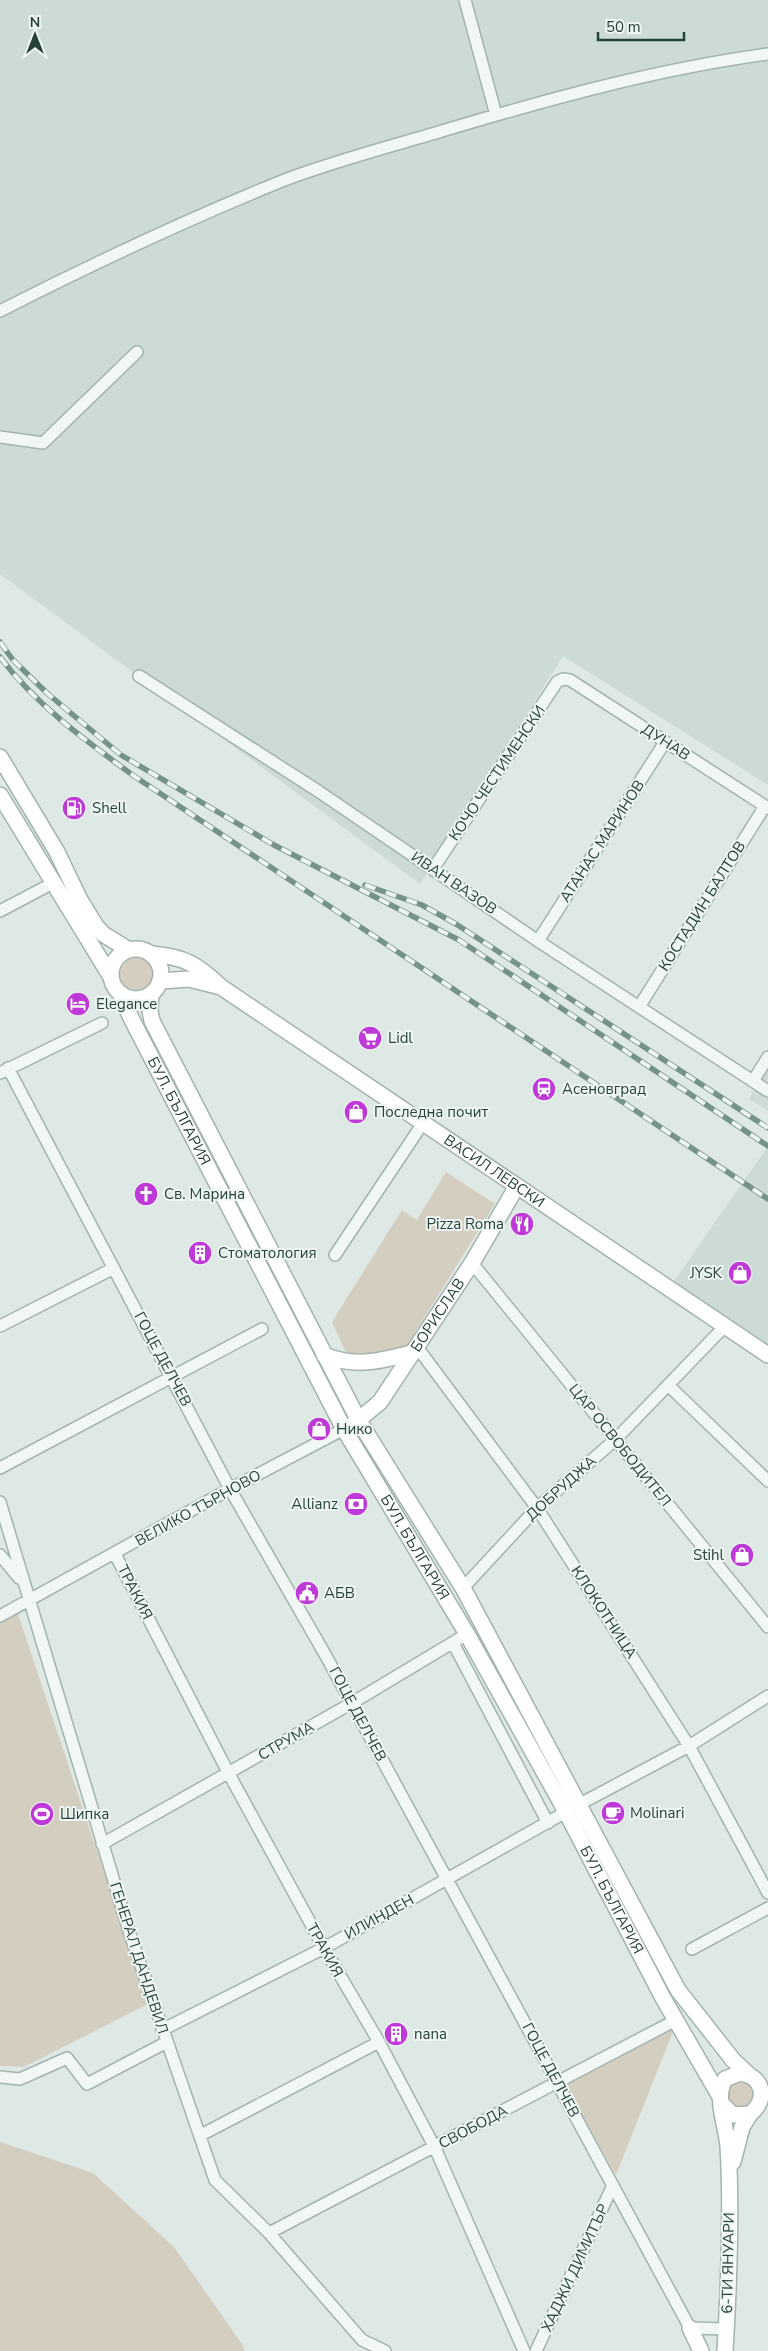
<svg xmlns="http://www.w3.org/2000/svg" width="768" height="2351" font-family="'Nunito Sans',sans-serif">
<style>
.built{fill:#ccdbd5}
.green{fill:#d3cebf}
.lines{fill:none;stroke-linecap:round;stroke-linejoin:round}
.minor-casing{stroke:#a3b3ad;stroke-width:14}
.secondary-casing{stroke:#a3b3ad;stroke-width:18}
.minor{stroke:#f1f7f5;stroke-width:11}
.secondary{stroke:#fff;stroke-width:15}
.rail-casing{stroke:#769388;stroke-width:5.5}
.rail{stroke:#eef6f3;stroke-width:4;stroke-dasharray:11;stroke-linecap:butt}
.labels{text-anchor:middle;stroke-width:4;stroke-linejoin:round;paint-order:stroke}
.street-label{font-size:15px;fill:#264137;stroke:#eef6f3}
.poi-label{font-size:15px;fill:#264137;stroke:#eef6f3;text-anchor:start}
</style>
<rect width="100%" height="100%" fill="#dee9e5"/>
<path class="built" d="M0,0H768V785L563,656L420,884L0,574Z
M768,1065V1111L749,1099Z
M768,1146V1350L670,1287Z"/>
<path class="green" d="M120 975a17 17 0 1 1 34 0a17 17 0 1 1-34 0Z
M446,1172L495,1204L406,1347L378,1353H346L332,1322L402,1210L417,1220Z
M18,1614L148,2004L24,2067L0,2066V1624Z
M676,2024L616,2175L565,2085Z
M728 2094a13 13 0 1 1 26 0a13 13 0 1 1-26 0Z
M0,2142L93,2173L174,2247L242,2344L245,2351H0Z"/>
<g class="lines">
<g class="minor-casing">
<path id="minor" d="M465,0L496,115
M0,311C92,264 186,220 282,181C334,161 389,147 442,131C549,99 657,69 768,54
M0,437L43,443L137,352
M139,676L318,791L538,941L768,1091
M433,869L557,682L563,679L570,680L768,808
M0,911L53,883
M538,941L665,742
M639,1007L765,806
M8,1068L230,1489L326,1656L690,2328L727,2329
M0,1073L102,1023
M753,1081L768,1057
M335,1255L423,1123
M472,1263L768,1627
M0,1326L114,1268
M417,1347L537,1508L689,1746L768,1893
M668,1385L768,1481
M0,1468L262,1329
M0,1502L129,1931L215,2180L269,2233L362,2340L385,2351
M115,1554L229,1774L324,1948L379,2042L435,2148L524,2351
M0,1555L19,1578
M463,1588L537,1508L616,1439L725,1326
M0,1616L230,1489L344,1429
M453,1643L548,1823
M580,1804L689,1746L768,1696
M102,1844L352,1703L467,1634
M692,1949L768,1908
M162,2030L324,1948L566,1812
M0,2077L20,2079L67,2058L87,2084L167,2042
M201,2135L379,2042
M269,2233L676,2020
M536,2351L613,2185"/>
</g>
<g class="secondary-casing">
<g id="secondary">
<path d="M0,757L57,852L80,900L96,926L103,934L129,950"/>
<path d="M0,795L111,977"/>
<circle cx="136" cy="974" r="25"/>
<path id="s1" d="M152,954C185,957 197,964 221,987L768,1355"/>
<path d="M160,981L189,979L217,986"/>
<path id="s2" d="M120,993L131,1018L344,1429L467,1634L564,1808L663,1998L719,2095"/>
<path d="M151,994L150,1011L152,1021L359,1421L463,1588L678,1990L733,2060L748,2074"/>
<path d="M324,1355C355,1368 382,1361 414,1352"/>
<path id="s3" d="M351,1426L380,1402L472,1263L517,1186"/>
<path d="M721,2103L733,2115L750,2114C768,2100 764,2076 740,2073L725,2079C714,2097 726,2125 728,2146C732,2213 729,2283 725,2351"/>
<path d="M733,2162L742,2127L750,2114"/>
<path d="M690,2328L701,2351"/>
</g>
</g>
<use href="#minor" class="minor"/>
<use href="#secondary" class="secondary"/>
<g class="rail-casing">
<path id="rail" d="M0,642L13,660L48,694L121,755L274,845L459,940L768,1146
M0,657C36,705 86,741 134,776L768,1199
M365,885L422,905L456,924L768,1128"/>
</g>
<use href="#rail" class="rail"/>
</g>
<defs>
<g id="fuel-disc" transform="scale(1.25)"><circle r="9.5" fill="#bf39d8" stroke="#eef6f3"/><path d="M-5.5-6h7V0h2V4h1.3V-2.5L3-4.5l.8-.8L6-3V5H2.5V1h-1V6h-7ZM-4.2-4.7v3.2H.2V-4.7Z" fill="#fff"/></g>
<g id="hotel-disc" transform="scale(1.25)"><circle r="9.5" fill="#bf39d8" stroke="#eef6f3"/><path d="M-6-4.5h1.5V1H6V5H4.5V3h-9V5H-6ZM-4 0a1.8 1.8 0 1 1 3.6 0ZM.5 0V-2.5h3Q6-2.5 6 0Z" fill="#fff"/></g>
<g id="supermarket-disc" transform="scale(1.25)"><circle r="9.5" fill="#bf39d8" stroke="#eef6f3"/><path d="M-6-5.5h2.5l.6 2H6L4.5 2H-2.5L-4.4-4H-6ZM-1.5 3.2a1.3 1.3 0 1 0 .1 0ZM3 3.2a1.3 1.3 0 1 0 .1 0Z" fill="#fff"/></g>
<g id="station-disc" transform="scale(1.25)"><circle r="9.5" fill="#bf39d8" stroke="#eef6f3"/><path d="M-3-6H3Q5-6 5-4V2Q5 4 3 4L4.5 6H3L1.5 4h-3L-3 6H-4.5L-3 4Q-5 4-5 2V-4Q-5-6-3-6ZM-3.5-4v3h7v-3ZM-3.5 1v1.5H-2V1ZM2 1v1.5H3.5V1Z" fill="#fff"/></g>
<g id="shop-disc" transform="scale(1.25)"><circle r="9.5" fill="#bf39d8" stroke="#eef6f3"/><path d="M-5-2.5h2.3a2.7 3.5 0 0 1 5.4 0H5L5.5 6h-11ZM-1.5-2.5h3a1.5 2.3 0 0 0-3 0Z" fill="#fff"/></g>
<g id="church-disc" transform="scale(1.25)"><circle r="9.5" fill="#bf39d8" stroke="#eef6f3"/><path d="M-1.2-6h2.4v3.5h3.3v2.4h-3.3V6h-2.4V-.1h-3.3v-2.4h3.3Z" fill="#fff"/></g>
<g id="restaurant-disc" transform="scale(1.25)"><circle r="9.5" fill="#bf39d8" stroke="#eef6f3"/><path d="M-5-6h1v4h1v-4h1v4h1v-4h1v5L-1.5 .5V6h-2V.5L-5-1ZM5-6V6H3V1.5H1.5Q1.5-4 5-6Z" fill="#fff"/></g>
<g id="building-disc" transform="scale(1.25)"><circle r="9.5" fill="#bf39d8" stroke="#eef6f3"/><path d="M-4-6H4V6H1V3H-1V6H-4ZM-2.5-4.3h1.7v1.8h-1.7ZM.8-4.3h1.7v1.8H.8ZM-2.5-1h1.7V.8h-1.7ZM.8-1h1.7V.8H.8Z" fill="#fff"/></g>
<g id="bank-disc" transform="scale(1.25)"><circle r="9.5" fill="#bf39d8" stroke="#eef6f3"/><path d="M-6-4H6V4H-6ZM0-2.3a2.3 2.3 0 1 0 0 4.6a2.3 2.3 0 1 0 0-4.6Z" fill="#fff"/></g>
<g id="civic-disc" transform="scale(1.25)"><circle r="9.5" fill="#bf39d8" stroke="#eef6f3"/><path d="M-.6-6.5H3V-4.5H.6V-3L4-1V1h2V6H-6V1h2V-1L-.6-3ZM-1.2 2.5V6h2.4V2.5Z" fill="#fff"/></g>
<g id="cafe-disc" transform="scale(1.25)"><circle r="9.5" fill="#bf39d8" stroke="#eef6f3"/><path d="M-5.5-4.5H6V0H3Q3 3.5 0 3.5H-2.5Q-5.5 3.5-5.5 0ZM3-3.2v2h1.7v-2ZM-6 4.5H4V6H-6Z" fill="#fff"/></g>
<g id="stadium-disc" transform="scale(1.25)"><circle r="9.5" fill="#bf39d8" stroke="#eef6f3"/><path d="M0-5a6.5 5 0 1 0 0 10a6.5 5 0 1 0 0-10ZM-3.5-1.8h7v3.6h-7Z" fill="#fff"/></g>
</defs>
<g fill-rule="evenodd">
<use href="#fuel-disc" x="74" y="808"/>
<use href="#hotel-disc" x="78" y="1004"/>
<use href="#supermarket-disc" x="370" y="1038"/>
<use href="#station-disc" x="544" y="1089"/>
<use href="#shop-disc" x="356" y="1112"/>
<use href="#church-disc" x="146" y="1194"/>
<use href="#restaurant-disc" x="522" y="1224"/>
<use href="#building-disc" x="200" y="1253"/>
<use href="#shop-disc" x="740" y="1273"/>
<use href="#shop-disc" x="319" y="1429"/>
<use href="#bank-disc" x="356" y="1504"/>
<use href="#shop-disc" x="742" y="1555"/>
<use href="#civic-disc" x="307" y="1593"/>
<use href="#cafe-disc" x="613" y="1813"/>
<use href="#stadium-disc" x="42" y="1814"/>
<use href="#building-disc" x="396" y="2034"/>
</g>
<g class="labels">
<g class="street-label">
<text transform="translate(666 742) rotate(33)" y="5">ДУНАВ</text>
<text transform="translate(497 773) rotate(-56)" y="5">КОЧО ЧЕСТИМЕНСКИ</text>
<text transform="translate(602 841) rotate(-57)" y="5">АТАНАС МАРИНОВ</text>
<text transform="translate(454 883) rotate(34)" y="5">ИВАН ВАЗОВ</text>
<text transform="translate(702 906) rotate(-58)" y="5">КОСТАДИН БАЛТОВ</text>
<text dy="5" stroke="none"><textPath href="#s2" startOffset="132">БУЛ. БЪЛГАРИЯ</textPath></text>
<text dy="5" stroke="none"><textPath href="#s1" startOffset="408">ВАСИЛ ЛЕВСКИ</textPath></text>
<text dy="5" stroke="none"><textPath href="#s3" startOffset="142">БОРИСЛАВ</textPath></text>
<text transform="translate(163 1359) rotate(62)" y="5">ГОЦЕ ДЕЛЧЕВ</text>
<text transform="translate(620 1445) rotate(51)" y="5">ЦАР ОСВОБОДИТЕЛ</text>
<text transform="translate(561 1488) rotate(-42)" y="5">ДОБРУДЖА</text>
<text transform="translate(198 1508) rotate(-29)" y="5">ВЕЛИКО ТЪРНОВО</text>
<text dy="5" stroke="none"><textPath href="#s2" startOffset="628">БУЛ. БЪЛГАРИЯ</textPath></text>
<text transform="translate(135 1592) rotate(63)" y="5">ТРАКИЯ</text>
<text transform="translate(604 1612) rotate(57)" y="5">КЛОКОТНИЦА</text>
<text transform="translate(358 1714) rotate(62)" y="5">ГОЦЕ ДЕЛЧЕВ</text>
<text transform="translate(286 1741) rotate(-30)" y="5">СТРУМА</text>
<text dy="5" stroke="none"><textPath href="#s2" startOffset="1032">БУЛ. БЪЛГАРИЯ</textPath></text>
<text transform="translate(379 1917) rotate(-29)" y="5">ИЛИНДЕН</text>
<text transform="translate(325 1950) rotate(61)" y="5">ТРАКИЯ</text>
<text transform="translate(139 1958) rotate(72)" y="5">ГЕНЕРАЛ ДАНДЕВИЛ</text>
<text transform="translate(551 2070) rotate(62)" y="5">ГОЦЕ ДЕЛЧЕВ</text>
<text transform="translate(473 2127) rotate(-28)" y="5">СВОБОДА</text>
<text transform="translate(728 2263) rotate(-89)" y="5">6-ТИ ЯНУАРИ</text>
<text transform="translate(575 2268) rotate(-65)" y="5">ХАДЖИ ДИМИТЪР</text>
</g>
<g class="poi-label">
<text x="92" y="813">Shell</text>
<text x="96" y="1009">Elegance</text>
<text x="388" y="1043">Lidl</text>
<text x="562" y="1094">Асеновград</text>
<text x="374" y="1117">Последна почит</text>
<text x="164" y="1199">Св. Марина</text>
<text x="504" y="1229" text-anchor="end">Pizza Roma</text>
<text x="218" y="1258">Стоматология</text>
<text x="722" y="1278" text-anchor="end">JYSK</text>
<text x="336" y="1434">Нико</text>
<text x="338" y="1509" text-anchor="end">Allianz</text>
<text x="724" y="1560" text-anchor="end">Stihl</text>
<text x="324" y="1598">АБВ</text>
<text x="630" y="1818">Molinari</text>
<text x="60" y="1819">Шипка</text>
<text x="414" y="2039">nana</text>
</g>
</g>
<g transform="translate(35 35)" stroke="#eef6f3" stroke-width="4" paint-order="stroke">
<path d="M0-4L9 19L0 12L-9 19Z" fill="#264137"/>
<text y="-8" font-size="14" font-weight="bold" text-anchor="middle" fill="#264137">N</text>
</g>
<path d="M598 32v8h86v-8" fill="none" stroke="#264137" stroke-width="2.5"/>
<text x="606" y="32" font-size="15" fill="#264137" stroke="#eef6f3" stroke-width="4" paint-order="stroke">50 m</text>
</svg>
